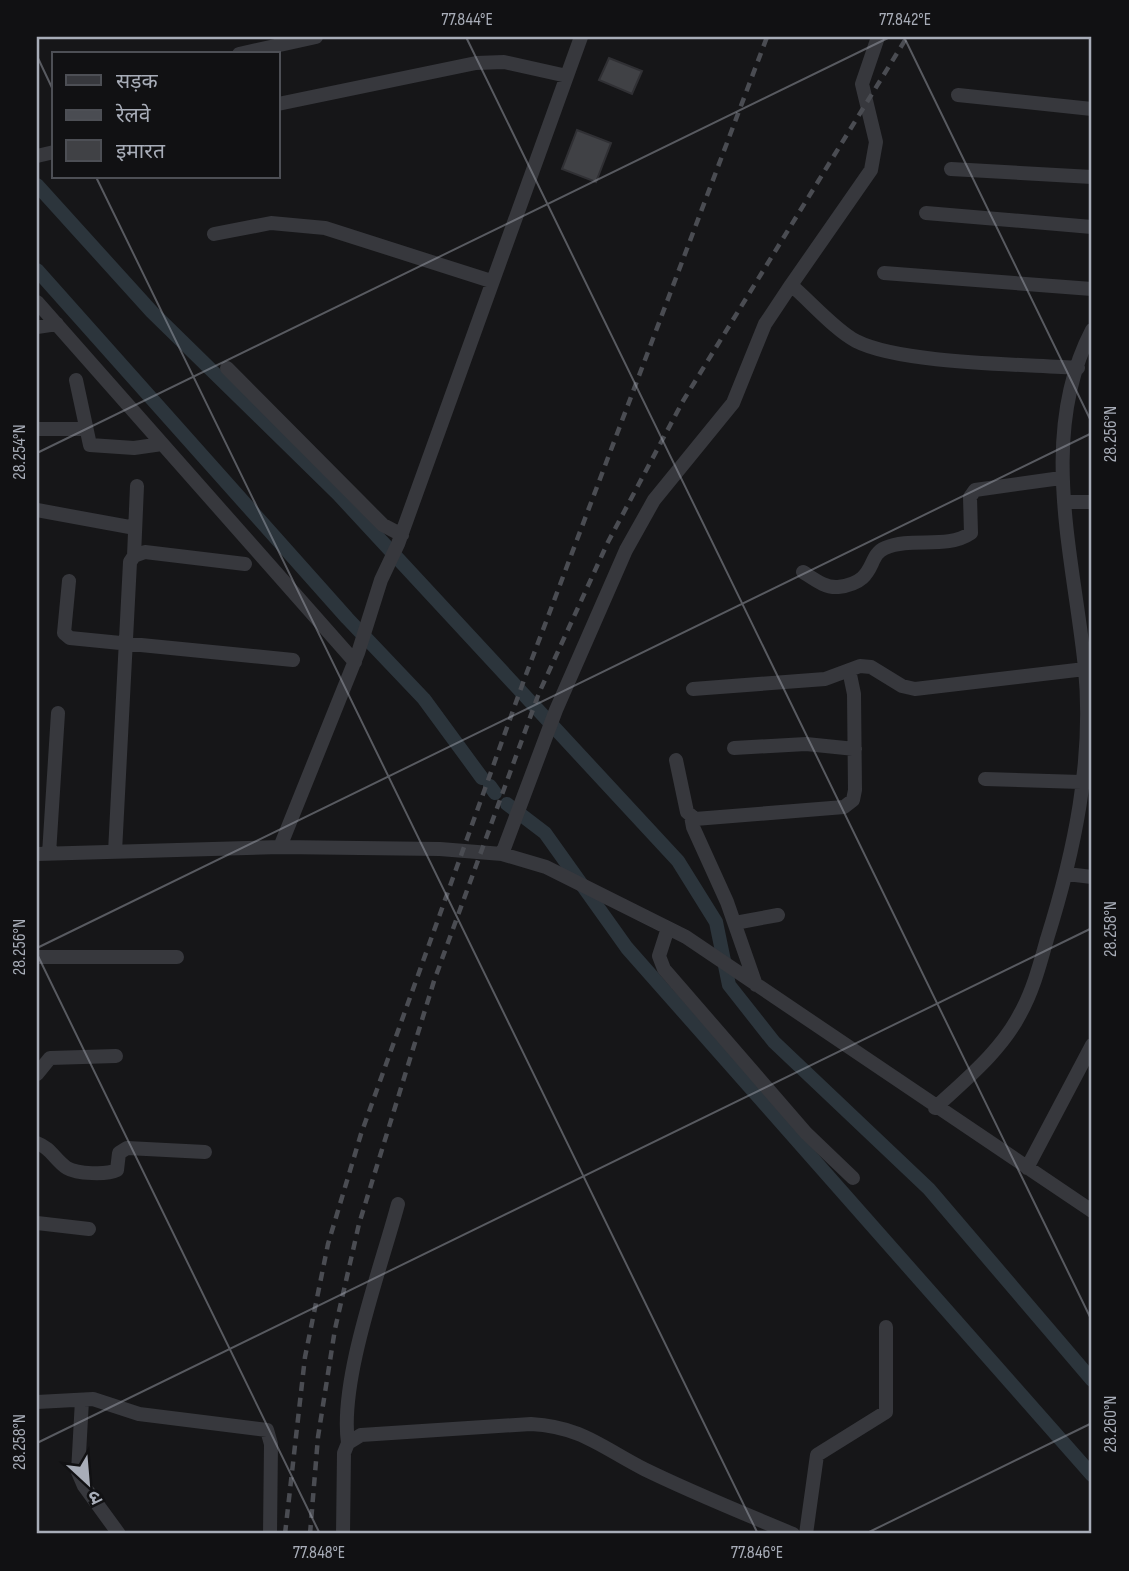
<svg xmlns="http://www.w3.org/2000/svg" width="1129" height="1571" font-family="'Sofia Sans Condensed','Noto Sans Devanagari',sans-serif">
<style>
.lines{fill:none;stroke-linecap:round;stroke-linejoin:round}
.canal{stroke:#2c353c;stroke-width:14}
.building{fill:#404145;stroke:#303034;stroke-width:2}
.minor{stroke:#37383d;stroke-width:14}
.rail{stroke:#4a4c52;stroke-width:4.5;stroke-dasharray:9 7;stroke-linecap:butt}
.ticks{fill:none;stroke:#a8adb8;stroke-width:2;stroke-opacity:0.45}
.neatline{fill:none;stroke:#a8adb8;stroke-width:2.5}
.ticks-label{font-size:18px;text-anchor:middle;fill:#a8adb8}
</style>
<rect width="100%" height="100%" fill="#161618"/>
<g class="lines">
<path class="canal" d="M37,185L152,312L338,494L678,861L716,922L729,985L774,1042L929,1189L1092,1380
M37,270L347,618L424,699L482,778
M490,786L495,793
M507,804L545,833L627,948L1092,1475"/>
</g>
<path class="building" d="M609,58L642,71L632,94L599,80Z
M577,130L611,143L596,182L562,169Z"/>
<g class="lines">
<path class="minor" d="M239,54L316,37
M958,95L1092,109
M278,104L476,63L504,62L567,76
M37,156L54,152
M951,169L1092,177
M926,213L1092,227
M214,234L271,223L325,228L491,281
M884,273L1092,289
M791,285L871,170L876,142L862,84L878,37
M37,302L355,662
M37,327L57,324
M227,368L368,510L383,525L402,535
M76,380L90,445L134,448L162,444
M37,429H86
M1064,502H1092
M37,510L135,528
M134,556L137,486
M803,572C814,579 825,588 838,587C878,582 866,556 885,548C912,536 946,550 971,533L970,497L975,490L1061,478
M69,581L64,633L70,638L293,660
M693,689L825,679L860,666L871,667L902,686L915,689L1085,669
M734,748L806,744L855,749
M676,760L687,812L695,819L844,807L853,800L855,790L854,694L849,670
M985,779L1081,782
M691,816L693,827L727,902L756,985
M280,847L358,653L381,580L398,544L581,37
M115,852L130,562L134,556L145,552L245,564
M37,854L280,847L440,849L502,854L546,867L686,937L1092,1211
M49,854L58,713
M502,854L556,710L626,550L654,500L733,403L765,324L791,285C810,301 835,330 856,341C901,364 1022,364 1078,368
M1067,874L1092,877
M735,923L778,915
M668,928L659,956L664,969L806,1133L853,1178
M37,957H177
M37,1074L50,1058L116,1056
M935,1108C965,1080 1001,1051 1020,1014C1033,991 1040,964 1047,939C1074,853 1094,760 1085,668C1074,558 1037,435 1092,330
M37,1143C51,1148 55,1160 67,1168C77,1174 107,1175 117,1170L119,1153L127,1148L205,1152
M1027,1168L1092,1045
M37,1223L89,1229
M82,1400L78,1472L84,1486L119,1534
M37,1402L93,1399L139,1414L267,1430L271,1444L270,1534
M348,1443C339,1380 381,1268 398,1204
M343,1534L344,1453L348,1443L361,1435L531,1424C582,1427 601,1447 644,1469C693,1493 743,1513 793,1534
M806,1534L817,1455L886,1412V1327"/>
<path class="rail" d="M285,1534L305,1357L328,1244L361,1134L524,680L767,37
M310,1534L318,1437L335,1329L359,1224L434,981L539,693L608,542L683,401L907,37"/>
</g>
<path class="ticks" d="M466,37L1092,1321M904,37L1092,423M37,56L54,92M96,177L758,1534M37,453L890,37M37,948L1092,433M37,954L320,1534M37,1443L1092,928M865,1534L1092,1423"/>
<rect width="1129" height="1571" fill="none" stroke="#111113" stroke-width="77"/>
<rect x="52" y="52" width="228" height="126" fill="#111113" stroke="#4d4f55" stroke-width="2"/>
<rect x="66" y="75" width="35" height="10" fill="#37383d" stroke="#4d4f55" stroke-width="2"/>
<text x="116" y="88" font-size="21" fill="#a8adb8">सड़क</text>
<rect x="66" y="110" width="35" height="10" fill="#4a4c52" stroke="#4d4f55" stroke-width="2"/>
<text x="116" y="122" font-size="21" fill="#a8adb8">रेलवे</text>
<rect x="66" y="140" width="35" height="21" fill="#404145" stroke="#4d4f55" stroke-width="2"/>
<text x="116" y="158" font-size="21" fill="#a8adb8">इमारत</text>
<g transform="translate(88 1483) rotate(154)" stroke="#111113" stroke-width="5" paint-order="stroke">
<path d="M0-5L12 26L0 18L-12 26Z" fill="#a8adb8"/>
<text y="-10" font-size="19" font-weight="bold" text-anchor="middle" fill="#a8adb8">उ</text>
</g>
<rect x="38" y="38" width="1052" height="1494" class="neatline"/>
<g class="ticks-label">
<text x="467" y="25">77.844°E</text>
<text x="905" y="25">77.842°E</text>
<text transform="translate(1110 434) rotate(-90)" y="6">28.256°N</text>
<text transform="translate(19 452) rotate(-90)" y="6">28.254°N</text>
<text transform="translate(1110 929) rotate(-90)" y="6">28.258°N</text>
<text transform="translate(19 947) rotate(-90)" y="6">28.256°N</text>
<text transform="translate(1110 1424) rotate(-90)" y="6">28.260°N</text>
<text transform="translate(19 1442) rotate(-90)" y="6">28.258°N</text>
<text x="319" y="1558">77.848°E</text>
<text x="757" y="1558">77.846°E</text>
</g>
</svg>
